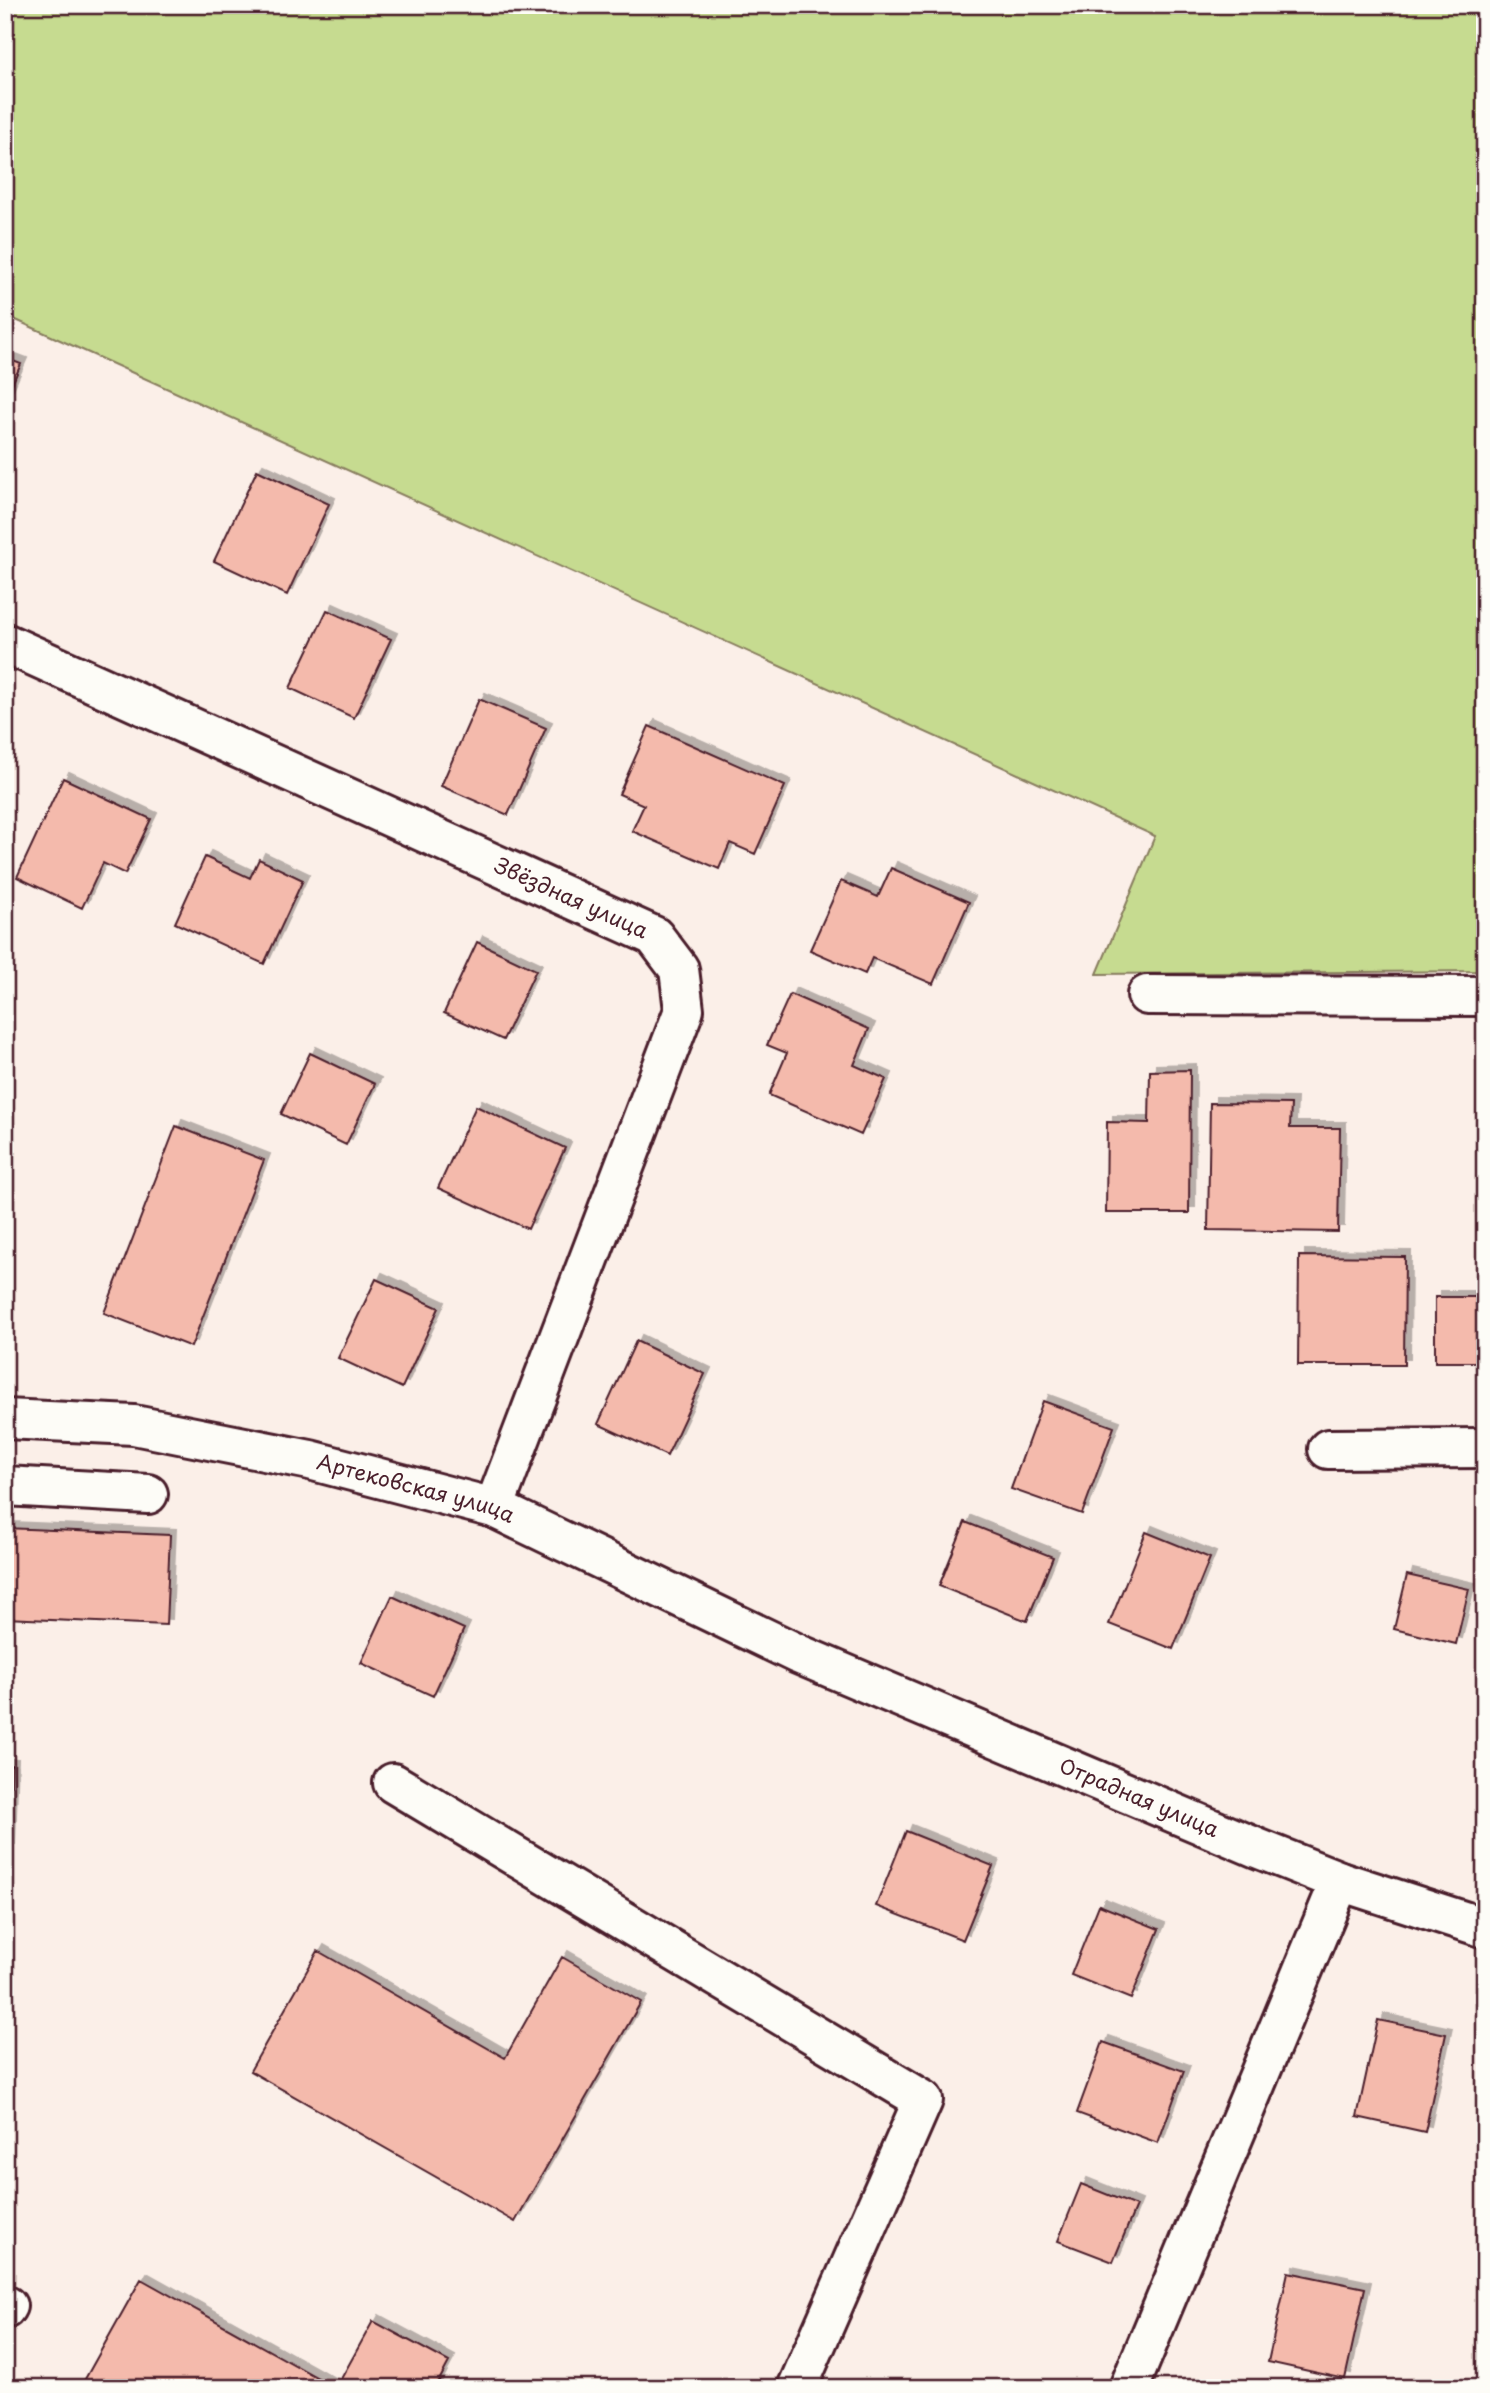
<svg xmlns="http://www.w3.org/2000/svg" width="1490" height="2393" font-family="'Playpen Sans',sans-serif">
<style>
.green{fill:#c6db90;stroke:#887d5e;stroke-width:2}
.building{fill:#f4baac;stroke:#4a1f2b;stroke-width:2;filter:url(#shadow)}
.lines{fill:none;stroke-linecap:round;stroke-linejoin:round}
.minor-casing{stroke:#4a1f2b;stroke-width:44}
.minor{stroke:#fdfcf7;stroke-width:38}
.labels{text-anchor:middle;stroke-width:5;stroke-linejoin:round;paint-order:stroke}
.street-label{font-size:21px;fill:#4a1f2b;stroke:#fdfcf7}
</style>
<defs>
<filter id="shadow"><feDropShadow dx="6" dy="-6" stdDeviation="0" flood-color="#0004"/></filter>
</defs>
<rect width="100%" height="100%" fill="#fbefe8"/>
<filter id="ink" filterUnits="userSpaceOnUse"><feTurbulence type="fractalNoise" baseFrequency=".0143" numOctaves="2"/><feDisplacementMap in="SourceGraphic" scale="14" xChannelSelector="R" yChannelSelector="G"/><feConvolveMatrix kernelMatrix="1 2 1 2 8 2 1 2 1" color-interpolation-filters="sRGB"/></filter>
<g filter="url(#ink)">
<path class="green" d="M5,5H1485V971L1097,974L1155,836L5,315Z"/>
<path class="building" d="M5,358L21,364L5,400Z
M257,470L329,504L287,595L214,561Z
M327,610L391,639L354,718L290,688Z
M479,699L546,728L508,815L441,786Z
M649,726L785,786L755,854L730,843L719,869L632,831L644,805L619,794Z
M63,778L151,819L125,874L103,863L82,908L17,877Z
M205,857L250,878L259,859L303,880L264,964L175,923Z
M891,868L969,902L933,984L872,958L865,974L810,950L841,881L878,897Z
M477,942L536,970L503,1040L444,1013Z
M790,994L869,1029L854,1065L886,1079L861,1135L769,1095L787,1053L767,1045Z
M310,1053L375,1084L346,1145L281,1114Z
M1190,1070L1189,1213H1106L1107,1122L1149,1123L1150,1071Z
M1210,1103L1291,1104L1290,1128H1340L1338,1232L1208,1230Z
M476,1106L565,1148L528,1229L438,1188Z
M176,1126L264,1160L191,1347L104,1313Z
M1299,1256L1405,1257L1404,1365H1298Z
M376,1279L439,1308L402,1388L338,1358Z
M1435,1297H1485V1362H1435Z
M636,1341L705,1374L667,1456L598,1424Z
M1043,1401L1114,1427L1082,1514L1011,1489Z
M965,1522L1053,1557L1027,1621L939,1586Z
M5,1528L170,1535L166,1625L5,1618Z
M1146,1532L1210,1558L1173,1649L1109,1624Z
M1407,1575L1469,1589L1456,1644L1394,1629Z
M392,1596L464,1629L433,1696L361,1663Z
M5,1765H12L9,1850H5Z
M906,1831L993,1866L963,1940L876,1906Z
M1099,1905L1159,1929L1131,1999L1071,1975Z
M318,1951L505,2058L562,1957L641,2002L515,2222L250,2071Z
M1378,2020L1446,2034L1425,2132L1357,2117Z
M1103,2042L1184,2071L1158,2143L1077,2113Z
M1081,2184L1136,2206L1113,2262L1058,2241Z
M1288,2272L1365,2288L1345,2379L1268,2362Z
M141,2279L336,2388L373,2321L449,2362L435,2388H80Z"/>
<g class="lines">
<g class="minor-casing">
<g id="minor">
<path id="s1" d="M5,643L654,936L679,969L684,1010L494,1508"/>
<path d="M1147,995L1485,996"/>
<path id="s2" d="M5,1419L134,1425L310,1460L494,1508L798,1654L1257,1848L1340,1881L1485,1928"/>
<path d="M1328,1449L1485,1448"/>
<path d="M5,1486L148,1494"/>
<path d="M393,1783L923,2100L797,2388"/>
<path d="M5,2309L7,2306"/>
<path d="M1129,2388L1340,1881"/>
</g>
</g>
<use href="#minor" class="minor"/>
</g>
</g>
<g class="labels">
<g class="street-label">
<text dy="7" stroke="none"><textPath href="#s1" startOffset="621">Звёздная улица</textPath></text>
<text dy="7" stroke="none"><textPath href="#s2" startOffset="418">Артековская улица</textPath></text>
<text dy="7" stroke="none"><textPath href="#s2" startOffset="1206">Отрадная улица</textPath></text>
</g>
</g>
<rect width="1490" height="2393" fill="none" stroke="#fdfcf7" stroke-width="28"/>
<rect x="14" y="14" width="1462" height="2365" fill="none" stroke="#4a1f2b" stroke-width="2.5" filter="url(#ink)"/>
</svg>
